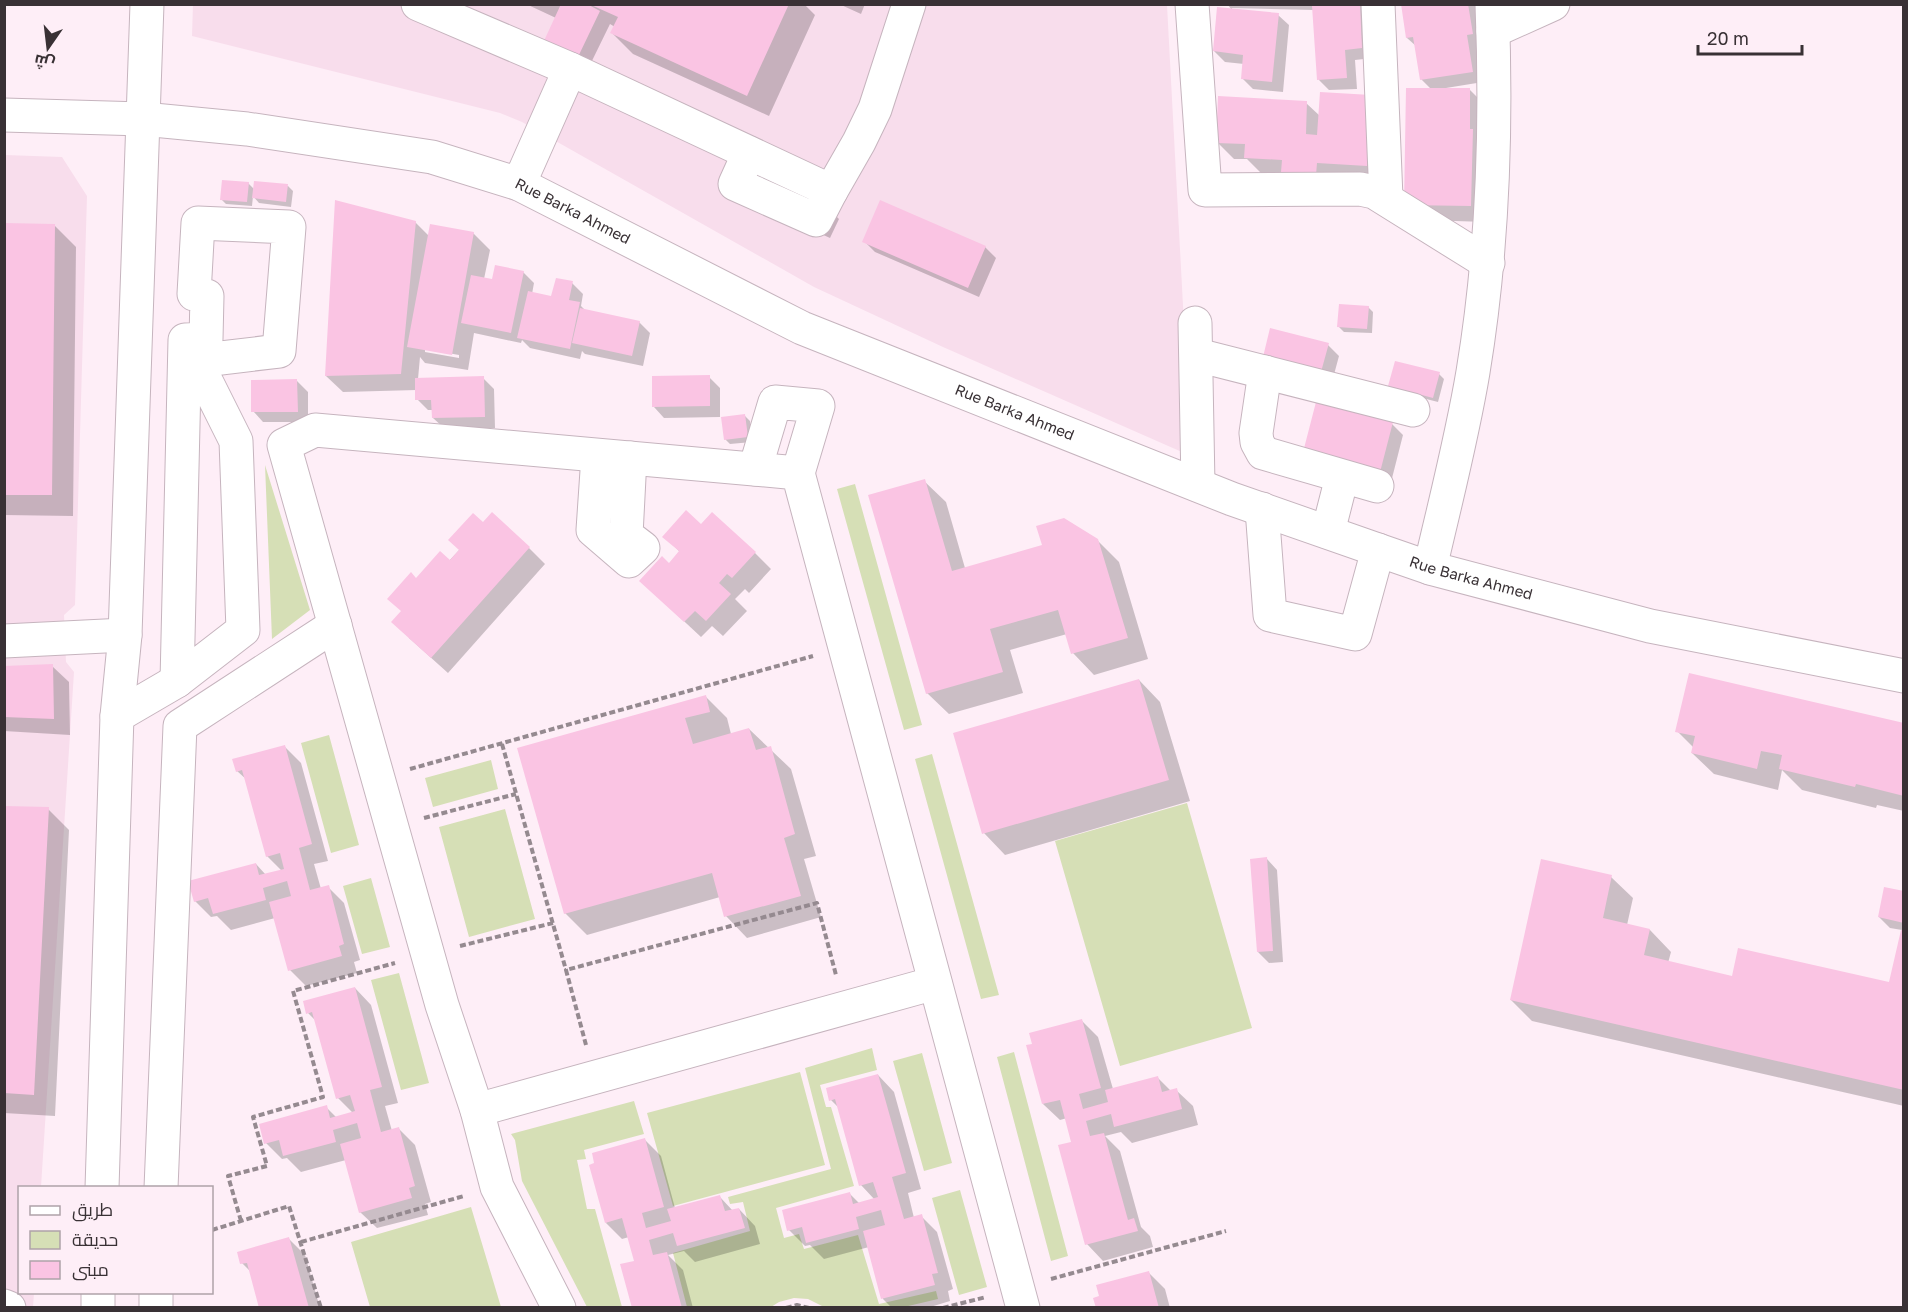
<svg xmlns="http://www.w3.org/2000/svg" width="1908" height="1312" font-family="'Golos Text',Cairo,sans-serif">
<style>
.built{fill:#f8ddec}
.green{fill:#d6dfb6}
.shadow{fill:#0003;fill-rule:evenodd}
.building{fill:#fac4e3}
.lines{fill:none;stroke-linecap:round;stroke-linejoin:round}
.minor-casing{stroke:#c6b4be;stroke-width:35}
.path{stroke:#958a90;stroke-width:4;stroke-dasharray:6 3;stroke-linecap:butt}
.minor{stroke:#fff;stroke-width:33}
.labels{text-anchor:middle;stroke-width:4.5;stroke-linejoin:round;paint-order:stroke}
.street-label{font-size:15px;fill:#393135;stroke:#feeef7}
</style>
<rect width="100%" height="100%" fill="#feeef7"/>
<path class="built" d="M193,4L1167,5L1191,456L943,347L814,287L522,122L500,113L192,36Z
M5,155L62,157L87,196L75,605L64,615L66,662L74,672L41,1187L20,1188V1292L34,1293L33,1307L5,1308Z"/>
<path class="green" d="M265,465L310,610L272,639Z
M855,484L922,725L904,730L837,489Z
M329,735L359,845L331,853L301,743Z
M932,754L999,995L981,999L915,759Z
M491,760L498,789L433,807L425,778Z
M1187,803L1252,1028L1120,1066L1055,841Z
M505,809L535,919L469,937L439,827Z
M371,878L390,947L362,954L343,886Z
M399,973L429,1083L401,1090L371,980Z
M872,1048L877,1070L820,1085L826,1107H831L854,1186L776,1208L784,1238L799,1234L804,1249L858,1235L879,1304L936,1291L938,1299L904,1307L826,1308L808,1299L794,1298L779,1302L771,1307H687L673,1253L750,1231L743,1202L730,1204L728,1197L831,1169L805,1068Z
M1014,1052L1068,1256L1051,1261L997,1057Z
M922,1053L952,1163L924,1171L893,1061Z
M800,1072L825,1165L673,1206L647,1113Z
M634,1101L644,1134L584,1150L586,1159L577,1160L587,1209H595L622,1307H587L522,1181L515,1140L511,1134Z
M960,1190L987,1287L959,1295L932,1198Z
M471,1207L501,1307H370L351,1242Z"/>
<path class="shadow" d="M526,4H804L815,15L769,116L633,54L612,33L615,27L610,24L588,69L555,53L556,18Z
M839,4H865L861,14Z
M1227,4H1379L1373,58L1355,60L1357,89L1329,90L1319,80L1314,10L1232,8V10Z
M1402,4H1476L1483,82L1446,88V90H1470L1486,106L1487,222L1422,220L1431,89L1421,79L1416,46L1407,38Z
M1278,15L1289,25L1283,92L1253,89L1242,78L1244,64L1225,62L1214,51Z
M1370,96L1383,181L1262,174L1247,159H1234L1217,142L1306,103L1320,116Z
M248,183L255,190L288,186L293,191L291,207L259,203L253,196L252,206L226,204L221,199Z
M740,197L828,208L839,219L830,238Z
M415,222L429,236L473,233L490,250L484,279L493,281L523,272L534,283L532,294L553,298L572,283L583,294L581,306L586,311L639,322L650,333L643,366L585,354L582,351L580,359L530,348L522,340L521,343L474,333L468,370L425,363L420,357L418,379L483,378L494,389L495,428H444L433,418V410H428L417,399V390L343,392L326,376ZM425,349L459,355V358L425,352Z
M4,225H54L76,247L73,516L4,515Z
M864,241L985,247L996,258L979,297L875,252Z
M1368,307L1373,312L1372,333L1344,332L1339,327Z
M1271,330L1328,345L1339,356L1332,382Z
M1439,374L1444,379L1438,402L1395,391L1390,386Z
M709,377L720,388V417L664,418L654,407Z
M297,381L308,392V422H263L253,411Z
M745,416L750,421L752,442L730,444L725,439Z
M1392,424L1403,435L1389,490L1313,470Z
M924,481L946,502L965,568L1097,540L1119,562L1148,659L1094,675L1073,653L1067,634L1010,650L1023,693L949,714L927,693Z
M483,524L529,548L545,564L448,673L409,638L402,612Z
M702,526L755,553L771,569L749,593L745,589L735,599L747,611L723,636L712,626L701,637L658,597L669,565L680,552L665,537Z
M52,666L69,682L70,735L4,731V668Z
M1139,680L1160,702L1190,801L1005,855L984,833Z
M706,697L727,718L731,734L749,729L791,769L816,856L804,859L821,917L747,938L726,916L720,897L587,935L565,913L519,749Z
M1904,725V811L1877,805L1876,808L1802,790L1782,770L1778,790L1714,774L1692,753L1694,748L1677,731Z
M284,746L301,763L328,861L314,864L321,889L328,887L344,903L360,960L354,962L357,973L306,986L290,970L275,918L231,930L217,916L211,917L195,901L256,864L266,875L282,871L267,856L247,780L237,771Z
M4,807L48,809L69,830L55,1116L4,1113Z
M1267,859L1277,870L1283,962L1269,963L1258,952Z
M1611,877L1633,898L1627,925L1650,930L1671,952L1668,963L1733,977L1890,984L1902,930L1890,928L1879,917L1904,893V1106L1532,1021L1511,1000Z
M355,988L371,1005L398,1103L385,1106L392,1131L399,1129L415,1145L431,1202L425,1204L428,1215L377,1228L360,1212L346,1160L301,1172L287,1158L282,1159L266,1143L326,1107L337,1118L353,1113L338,1098L317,1022L308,1013Z
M1082,1021L1098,1037L1113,1089L1157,1077L1171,1091L1176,1090L1193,1106L1198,1125L1132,1143L1121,1132L1105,1136L1120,1151L1141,1227L1150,1236L1153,1247L1103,1261L1087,1244L1073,1143L1067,1118L1060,1120L1043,1104Z
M878,1075L894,1092L921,1189L908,1193L914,1218L921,1216L937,1232L953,1289L948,1291L950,1301L927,1308H892L883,1299L869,1247L824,1259L810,1245L805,1246L789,1230L849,1193L860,1204L875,1200L861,1185L840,1109L831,1100Z
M645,1140L661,1156L675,1208L720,1197L733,1211L739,1209L755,1226L760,1244L695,1262L684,1251L668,1255L683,1270L693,1308H634L636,1262L629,1237L622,1239L606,1223Z
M289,1239L305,1255L320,1308H261L251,1272L242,1263Z
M1149,1273L1165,1289L1170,1308H1097Z"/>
<path class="building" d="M561,4H587L600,11L577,59L543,43Z
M589,4H789L747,96L610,33L618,17Z
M1339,4H1360L1362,48L1345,50L1347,78L1317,80L1312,6Z
M1401,4H1468L1473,34L1467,35L1473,72L1420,80L1413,37L1406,38Z
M1217,7L1279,13L1272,82L1241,79L1243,55L1213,51Z
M1406,88H1470V129H1473L1471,206L1404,205Z
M1320,92L1371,95L1367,166L1317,163L1316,175L1281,172L1282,160L1244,158L1245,144L1216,143L1218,96L1307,101L1306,134L1317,135Z
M222,180L249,182L247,202L220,200Z
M254,181L288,184L286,202L252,198Z
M335,200L416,221L401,374L325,376Z
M880,200L986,246L968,288L862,242Z
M4,223L55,224L52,495H4Z
M430,224L474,232L452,355L407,347Z
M495,265L524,271L511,333L461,323L471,275L492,279Z
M556,278L573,281L569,300L580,302L570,349L517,338L528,291L551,296Z
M1339,304L1369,306L1367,329L1337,327Z
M580,308L640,321L632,356L572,343Z
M1270,328L1329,343L1321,372L1263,357Z
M1395,361L1440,372L1433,398L1388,386Z
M710,375V406L652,407V376Z
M484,376L485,417L432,418L431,400H415V378Z
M297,379L298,412H251V380Z
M1316,402L1393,422L1378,480L1301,460Z
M745,414L748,437L724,440L721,417Z
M925,479L952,571L1042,545L1036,526L1064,518L1098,539L1128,638L1071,654L1058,610L990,629L1003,672L926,694L868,495Z
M686,510L701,524L712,512L756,552L732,578L727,574L719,583L731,594L706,621L695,611L684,622L639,581L662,556L669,563L679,551L662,537Z
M492,512L530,547L431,658L391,622L401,611L387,599L411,572L416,578L440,551L450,560L459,550L448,540L473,513L483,522Z
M53,664L54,719L4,717V666Z
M1689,673L1904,723V796L1856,784L1855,787L1779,769L1782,755L1761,751L1757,769L1691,753L1695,736L1675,732Z
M1139,679L1169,780L982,834L953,733Z
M706,695L710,712L685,718L693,744L749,728L756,750L771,746L795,834L784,838L801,896L724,917L712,873L564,914L517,748Z
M285,745L312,844L299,848L310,890L329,885L344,944L339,946L342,956L288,971L269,902L291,896L287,881L263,888L266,900L213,914L208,898L194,902L188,881L256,863L259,875L284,869L280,853L266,857L242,770L236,772L232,759Z
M4,806L49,807L34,1095L4,1093Z
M1267,857L1273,951L1257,952L1250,859Z
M1541,859L1612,875L1603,918L1650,929L1644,955L1732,976L1738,948L1889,982L1901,930L1904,931V1090L1510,1000Z
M1884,887L1904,891V923L1878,917Z
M355,987L382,1087L370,1090L381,1132L399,1127L415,1186L409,1188L412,1198L359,1213L340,1144L361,1138L357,1123L333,1130L336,1142L283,1156L279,1140L264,1144L259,1124L327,1105L330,1118L355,1111L350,1095L336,1099L312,1012L306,1014L303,1001Z
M1082,1019L1101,1088L1079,1094L1083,1109L1108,1102L1105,1090L1158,1076L1162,1092L1177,1088L1182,1109L1114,1127L1111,1114L1086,1121L1090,1136L1104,1133L1128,1220L1134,1218L1138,1231L1085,1245L1058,1145L1071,1142L1060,1100L1042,1104L1026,1045L1032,1044L1029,1033Z
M878,1074L906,1173L892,1177L904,1219L922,1214L938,1273L932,1274L935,1285L881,1299L863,1231L885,1225L881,1210L856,1217L859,1229L806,1243L802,1227L787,1231L782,1210L850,1192L853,1204L878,1197L873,1182L859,1186L835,1099L829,1101L826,1088Z
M645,1138L664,1207L642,1213L646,1228L671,1221L667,1209L720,1195L725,1211L739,1208L745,1228L677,1246L673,1233L649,1240L653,1255L667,1252L682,1308H632L620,1264L634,1261L622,1218L605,1223L589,1165L594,1163L592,1153Z
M289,1237L309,1308H259L247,1263L240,1264L237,1252Z
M1149,1271L1159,1308H1096L1093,1298L1099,1296L1096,1285Z"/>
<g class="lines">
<g class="minor-casing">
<g id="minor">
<path d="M418,4L570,69L519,184"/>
<path d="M1192,4L1205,190L1360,189L1374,192L1488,263"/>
<path d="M1378,4L1386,198"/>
<path d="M1493,31L1553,4"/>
<path d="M570,69L831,191L859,142L875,109L909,4"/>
<path id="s1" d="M4,115L143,119L247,129L432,157L519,184L802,328L1232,499L1378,550L1430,568L1650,626L1904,676"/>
<path d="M749,153L735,184L816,220L831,191"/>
<path d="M198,223L289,227L279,351L204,360L203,375L236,441L243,630L177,681L185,340L206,339L207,296L194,294Z"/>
<path d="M1195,323L1198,485"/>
<path d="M1197,355L1413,410"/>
<path d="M1265,372L1256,433L1257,442L1263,453L1377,486"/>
<path d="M598,456L593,530L629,561L643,548L626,535L630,458"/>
<path d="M755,469L775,402L818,406L798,473"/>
<path d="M1262,509L1270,615L1355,634L1378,550"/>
<path d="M1328,532L1342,477"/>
<path d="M1430,568C1445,503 1462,438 1473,372C1493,251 1497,127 1492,4"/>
<path d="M4,641L125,635"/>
<path d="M117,716L177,681"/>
<path d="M477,1110L935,983"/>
<path d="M102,1188L117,716L125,635L147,4"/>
<path d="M161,1188L180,726L335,625"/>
<path d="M4,1306L9,1308"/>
<path d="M98,1308V1292"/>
<path d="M156,1308V1292"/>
<path d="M559,1308L497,1187L477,1110L442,1005L284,445L315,430L798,473L1023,1308"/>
</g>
</g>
<path class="path" d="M502,744L566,970
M410,769L813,656
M424,818L516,794
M460,946L553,923
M586,1045L566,970L817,903L836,975
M241,1221L228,1176L267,1166L253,1117L323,1097L293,991L395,963
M212,1230L289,1206L321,1308
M301,1242L464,1196
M1051,1279L1226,1231
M786,1308L797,1305L809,1308
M943,1308L986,1297"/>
<use href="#minor" class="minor"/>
</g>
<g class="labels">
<g class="street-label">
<text dy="5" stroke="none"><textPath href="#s1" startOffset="582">Rue Barka Ahmed</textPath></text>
<text dy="5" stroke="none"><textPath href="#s1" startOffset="1068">Rue Barka Ahmed</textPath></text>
<text dy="5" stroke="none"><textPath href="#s1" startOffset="1554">Rue Barka Ahmed</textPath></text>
</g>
</g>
<rect width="1908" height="1312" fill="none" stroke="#393135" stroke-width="12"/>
<rect x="18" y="1186" width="195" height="108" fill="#feeef7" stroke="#afa2a9" stroke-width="1.5"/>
<rect x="30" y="1206" width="30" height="9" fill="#ffffff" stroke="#afa2a9" stroke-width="1.5"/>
<text x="72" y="1216" font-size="18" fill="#393135">طريق</text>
<rect x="30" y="1231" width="30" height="18" fill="#d6dfb6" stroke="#afa2a9" stroke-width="1.5"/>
<text x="72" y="1246" font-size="18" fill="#393135">حديقة</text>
<rect x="30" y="1261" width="30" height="18" fill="#fac4e3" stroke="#afa2a9" stroke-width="1.5"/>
<text x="72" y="1276" font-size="18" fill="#393135">مبنى</text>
<g transform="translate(48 48) rotate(194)" stroke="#feeef7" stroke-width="4.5" paint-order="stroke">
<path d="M0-4.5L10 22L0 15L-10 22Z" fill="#393135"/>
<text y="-9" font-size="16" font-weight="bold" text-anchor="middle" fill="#393135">ش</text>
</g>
<path d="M1698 45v9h104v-9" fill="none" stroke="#393135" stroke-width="3"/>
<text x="1707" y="45" font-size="18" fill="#393135" stroke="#feeef7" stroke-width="4.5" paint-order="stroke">20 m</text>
</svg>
